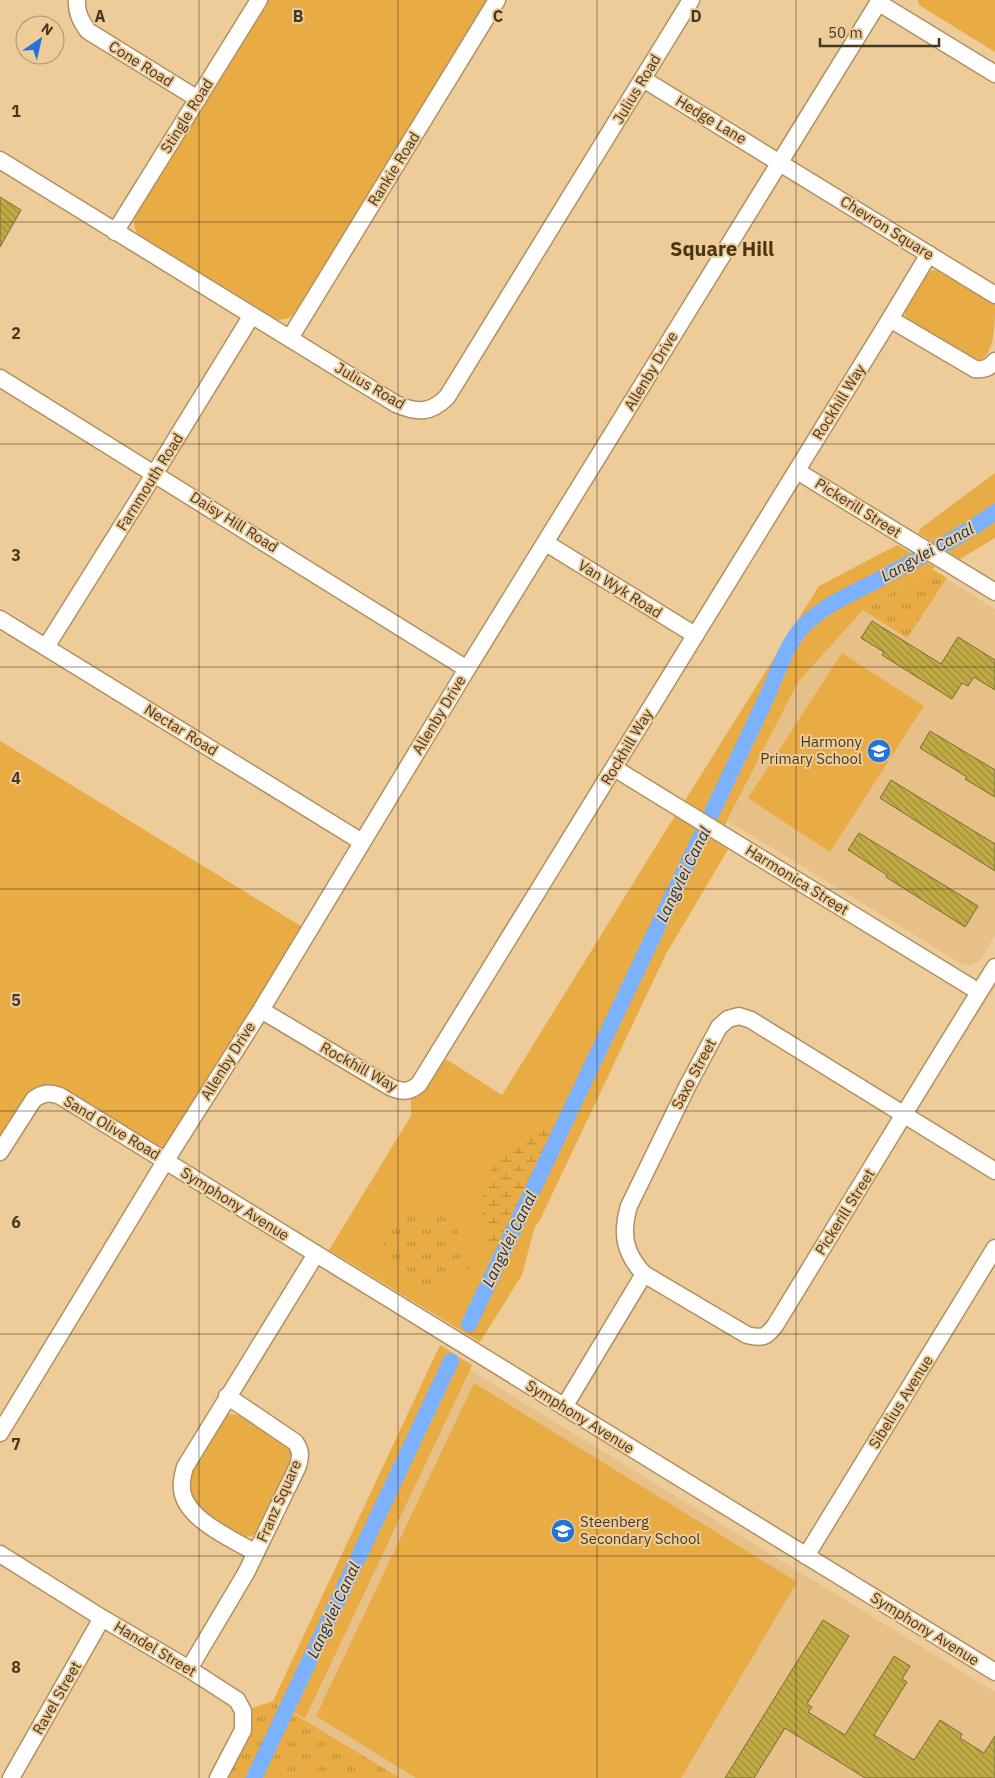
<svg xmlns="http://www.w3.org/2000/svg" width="995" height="1778" font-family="'IBM Plex Sans',sans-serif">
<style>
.built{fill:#e6c087}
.green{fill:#e9ab43}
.wetland{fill:url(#wetland-marsh)}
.park{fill:url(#park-tufts)}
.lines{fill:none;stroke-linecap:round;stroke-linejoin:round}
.canal{stroke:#7bb1fd;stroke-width:16}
.building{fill:url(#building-back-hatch);stroke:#786c36}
.minor-casing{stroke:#b19161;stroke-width:19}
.minor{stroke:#fff;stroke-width:16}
.grid{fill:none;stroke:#453824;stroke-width:1;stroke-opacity:0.55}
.labels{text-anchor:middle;stroke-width:4;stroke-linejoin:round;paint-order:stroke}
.street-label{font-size:15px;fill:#453824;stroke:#eecc9a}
.poi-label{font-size:15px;fill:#453824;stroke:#eecc9a;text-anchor:end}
.water-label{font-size:16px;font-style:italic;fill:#07346e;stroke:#eecc9a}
.district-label{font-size:20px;font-weight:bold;fill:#4b3510;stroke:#eecc9a}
.grid-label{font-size:16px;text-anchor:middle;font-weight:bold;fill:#453824;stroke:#eecc9a;stroke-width:4;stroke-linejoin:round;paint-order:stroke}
</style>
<defs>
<pattern id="wetland-marsh" width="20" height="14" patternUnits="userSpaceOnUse" patternTransform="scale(1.25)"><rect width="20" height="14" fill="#e9ab43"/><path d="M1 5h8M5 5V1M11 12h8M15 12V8" fill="none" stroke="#bf8c38"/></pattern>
<pattern id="park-tufts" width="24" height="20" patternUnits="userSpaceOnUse" patternTransform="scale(1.25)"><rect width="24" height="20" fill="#e9ab43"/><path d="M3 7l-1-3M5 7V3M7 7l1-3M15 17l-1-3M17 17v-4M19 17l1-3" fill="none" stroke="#bf8c38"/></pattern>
<pattern id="building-back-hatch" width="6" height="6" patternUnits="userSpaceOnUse" patternTransform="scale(1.25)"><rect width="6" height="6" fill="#c1ab44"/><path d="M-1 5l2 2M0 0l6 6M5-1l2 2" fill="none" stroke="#9f8c39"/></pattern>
</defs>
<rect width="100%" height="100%" fill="#eecc9a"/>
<path class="built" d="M932,569L995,609V935L979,962L965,966L728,821L798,682L863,610Z
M470,1370L995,1692V1778H400L305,1720Z"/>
<path class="green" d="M267,0H489L297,312C289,319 283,321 272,319L143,241C134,231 132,224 137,211Z
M918,0H995V52L919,5Z
M933,270L943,271L995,304C995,326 995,361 973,362L912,325L905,317V307L926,273Z
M995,473V538L960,559L918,533L921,528Z
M897,545L935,567L863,610L798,682L724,827L684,802L819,586Z
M842,653L924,706L830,852L748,798Z
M0,741L309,931L166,1160L41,1094L0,1152Z
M676,814L730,846L666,954L539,1222L535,1226L522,1275L480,1342L329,1250L411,1116V1099L421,1093L446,1059L502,1095Z
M440,1345L472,1365L470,1370L305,1719L273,1701Z
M474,1383L797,1582L681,1778H416L316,1716Z
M229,1414L238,1415L289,1446L294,1456L259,1531C254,1536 250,1537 243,1537L201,1513L187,1488L189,1471L225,1415Z"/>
<path class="wetland" d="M544,1128L558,1136L499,1261C487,1248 490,1246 487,1230C485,1223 482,1215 482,1207C483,1170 508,1137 544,1128Z"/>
<path class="park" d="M932,569L947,578L907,638L863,610Z
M392,1211L450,1215L473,1266L433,1296L380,1262Z
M273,1701L400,1778H222L247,1710Z"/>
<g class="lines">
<path class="canal" d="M469,1324L764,703C775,680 783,652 799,631C818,608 847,596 872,583C914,560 957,540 995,512
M254,1778L451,1361"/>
</g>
<path class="building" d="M0,197L21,210L0,247Z
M872,621L941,664L958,637L995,660V690L974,677L968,686L962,683L952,699L882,655L884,652L861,638Z
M930,731L995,770V797L965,779L967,777L920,748Z
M891,780L995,844V871L880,798Z
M859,833L978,906L965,927L886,877L887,875L848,850Z
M823,1620L849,1636L807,1704L812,1707L808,1712L845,1735L894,1656L910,1666L902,1679L907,1682L874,1735L914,1760L940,1720L962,1734L960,1738L984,1753L995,1736V1778H865L785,1728L754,1778H725Z"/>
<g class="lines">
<g class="minor-casing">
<path id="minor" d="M77,0C76,13 81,21 88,31L198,99
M879,3L995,74
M643,79L995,295
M0,160L396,404C417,413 430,414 447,397L691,0
M115,232L259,0
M890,319L975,369C984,370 989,368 995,361
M290,338L497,0
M0,378L467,669
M797,471L995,592
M546,543L695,635
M0,619L362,842
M46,647L155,473L252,315
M614,768L979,992
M995,967C921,1085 849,1205 776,1324C767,1337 763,1339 747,1335L644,1274C624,1253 621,1233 629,1206L688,1085L719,1027L728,1019L739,1016L751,1020L995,1171
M261,1010L390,1087C401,1092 409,1093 419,1084L890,319L929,254
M0,1152L34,1099C43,1093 49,1092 60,1096L995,1672
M564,1407L644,1274
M0,1433L166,1160L261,1010L467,669L880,0
M256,1553C234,1540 184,1519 182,1489C181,1482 183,1474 185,1467L316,1254
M0,1554L102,1618L189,1669L237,1700L243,1711V1730L218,1778
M806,1556L995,1248
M189,1669L246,1573L298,1466C301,1456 301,1450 295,1442L227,1396
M11,1778L102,1618"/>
</g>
<use href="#minor" class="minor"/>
</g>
<path class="grid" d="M199,0V1778M398,0V1778M597,0V1778M796,0V1778M0,222H995M0,444H995M0,667H995M0,889H995M0,1111H995M0,1334H995M0,1556H995"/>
<defs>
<g id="school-disc" transform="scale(1.25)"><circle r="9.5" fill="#2173dd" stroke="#eecc9a"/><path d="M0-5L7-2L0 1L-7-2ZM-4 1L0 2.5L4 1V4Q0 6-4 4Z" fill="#fff"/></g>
</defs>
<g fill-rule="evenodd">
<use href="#school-disc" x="879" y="751"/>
<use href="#school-disc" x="563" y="1531"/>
</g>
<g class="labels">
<g class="street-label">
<text transform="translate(141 64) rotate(32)" y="5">Cone Road</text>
<text transform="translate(637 89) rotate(-59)" y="5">Julius Road</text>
<text transform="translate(187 116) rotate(-58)" y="5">Stingle Road</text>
<text transform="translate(711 120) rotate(31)" y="5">Hedge Lane</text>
<text transform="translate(394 169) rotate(-58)" y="5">Rankie Road</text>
<text transform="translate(887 228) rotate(32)" y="5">Chevron Square</text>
<text transform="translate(651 371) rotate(-59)" y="5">Allenby Drive</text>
<text transform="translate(370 386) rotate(30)" y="5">Julius Road</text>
<text transform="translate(839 402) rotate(-58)" y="5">Rockhill Way</text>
<text transform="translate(150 482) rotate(-58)" y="5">Farnmouth Road</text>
<text transform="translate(858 508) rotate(32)" y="5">Pickerill Street</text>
<text transform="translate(234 522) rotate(32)" y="5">Daisy Hill Road</text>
<text transform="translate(620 589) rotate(32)" y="5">Van Wyk Road</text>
<text transform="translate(439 715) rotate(-59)" y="5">Allenby Drive</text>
<text transform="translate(181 730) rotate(32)" y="5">Nectar Road</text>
<text transform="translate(627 747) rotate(-59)" y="5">Rockhill Way</text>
<text transform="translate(797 880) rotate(32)" y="5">Harmonica Street</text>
<text transform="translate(228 1061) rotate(-58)" y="5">Allenby Drive</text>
<text transform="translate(359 1067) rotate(29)" y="5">Rockhill Way</text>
<text transform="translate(694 1074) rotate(-62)" y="5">Saxo Street</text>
<text transform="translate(112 1128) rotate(31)" y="5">Sand Olive Road</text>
<text transform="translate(235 1204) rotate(32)" y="5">Symphony Avenue</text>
<text transform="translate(845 1212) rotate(-58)" y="5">Pickerill Street</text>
<text transform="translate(901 1402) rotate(-58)" y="5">Sibelius Avenue</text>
<text transform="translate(580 1417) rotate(32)" y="5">Symphony Avenue</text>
<text transform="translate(279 1501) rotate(-66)" y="5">Franz Square</text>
<text transform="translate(925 1629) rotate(32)" y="5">Symphony Avenue</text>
<text transform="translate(155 1649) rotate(31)" y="5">Handel Street</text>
<text transform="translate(57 1698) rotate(-60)" y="5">Ravel Street</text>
</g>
<g class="poi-label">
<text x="862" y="747">Harmony<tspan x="862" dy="17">Primary School</tspan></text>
<text x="580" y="1527" text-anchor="start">Steenberg<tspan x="580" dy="17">Secondary School</tspan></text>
</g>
<g class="water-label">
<text transform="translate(927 552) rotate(-29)" y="6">Langvlei Canal</text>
<text transform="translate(683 874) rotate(-64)" y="6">Langvlei Canal</text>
<text transform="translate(509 1239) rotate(-64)" y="6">Langvlei Canal</text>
<text transform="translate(333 1610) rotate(-65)" y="6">Langvlei Canal</text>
</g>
<g class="district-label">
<text x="722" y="256">Square Hill</text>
</g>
</g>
<g class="grid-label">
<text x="100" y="22">A</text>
<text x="298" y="22">B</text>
<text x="498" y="22">C</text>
<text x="696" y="22">D</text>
<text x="16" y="117">1</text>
<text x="16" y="339">2</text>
<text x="16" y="561">3</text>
<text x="16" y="784">4</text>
<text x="16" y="1006">5</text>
<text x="16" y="1228">6</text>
<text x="16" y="1450">7</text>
<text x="16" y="1673">8</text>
</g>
<g transform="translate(40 40) rotate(34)"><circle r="24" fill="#eecc9a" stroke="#aa916b"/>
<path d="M0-4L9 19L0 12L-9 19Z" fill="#2173dd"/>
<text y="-8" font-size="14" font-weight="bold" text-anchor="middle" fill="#453824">N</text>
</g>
<path d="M820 38v8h119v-8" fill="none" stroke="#453824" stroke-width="2.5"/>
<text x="828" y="38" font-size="15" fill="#453824" stroke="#eecc9a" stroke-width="4" paint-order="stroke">50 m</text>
</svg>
